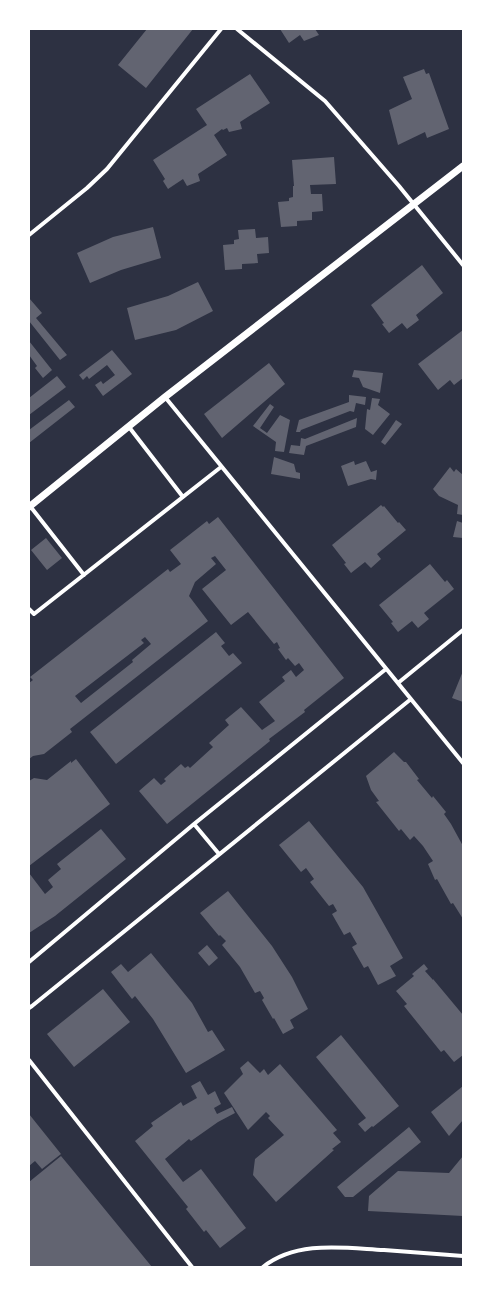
<svg xmlns="http://www.w3.org/2000/svg" width="492" height="1296" font-family="Merriweather,serif">
<style>
.building{fill:#626471;fill-rule:evenodd}
.lines{fill:none;stroke-linecap:round;stroke-linejoin:round}
.minor{stroke:#fff;stroke-width:4}
.tertiary{stroke:#fff;stroke-width:7}
</style>
<rect width="100%" height="100%" fill="#2d3142"/>
<path class="building" d="M147,29H193L146,88L118,65Z
M280,29H315L319,35L304,41L300,35L289,43Z
M424,69L426,74L429,73L449,129L427,138L425,132L398,145L389,110L412,99L403,77Z
M250,74L270,103L240,122L242,129L229,132L227,128L223,130L222,129L214,135L227,155L198,174L200,181L187,186L183,179L168,189L163,181L165,179L153,160L207,125L196,109Z
M334,157L336,184L310,185L311,194H322L323,211L312,212V220L297,221V226L281,227L278,202L289,201V198L293,197V186H294L292,160Z
M153,227L161,258L121,270L90,283L77,253L113,237Z
M255,229L256,238L268,237L269,253L257,254L258,263L242,264V269L225,270L223,245L234,244V240L239,239L238,230Z
M422,265L443,293L416,315L419,320L407,329L402,323L389,333L382,324L384,323L371,305Z
M198,282L213,311L176,330L135,340L127,308L168,296Z
M29,298L42,313L36,318L67,355L60,360L29,321Z
M463,330V373L462,374L463,378L454,385L450,380L438,390L418,364Z
M29,341L52,370L43,378L35,368L37,366L29,355Z
M112,350L132,374L103,396L95,385L101,381L103,384L115,375L107,365L89,379L87,376L83,380L79,375Z
M269,363L285,384L222,438L204,414Z
M354,370L383,373L380,393L363,387L359,378L352,377Z
M57,376L66,387L29,415V398Z
M349,395L366,397L365,405L356,403L354,412L350,411L301,430L300,432H296L299,420L349,402Z
M372,398L380,399L378,405L390,414L373,435L365,429L367,409L370,410Z
M69,400L75,407L29,443V430Z
M270,404L274,407L260,428L267,433L280,415L290,420L284,452L275,451L276,442L253,426Z
M357,418L356,427L306,446L304,455L289,453L291,445L300,446L301,438L305,439Z
M396,420L402,424L385,445L381,442Z
M274,457L294,464L296,472L300,473V479L271,474Z
M354,461L355,465L366,461L371,472L377,470L376,480L371,479L348,486L341,466Z
M450,467L454,472L456,469L463,475L462,478L463,479V515L457,514L458,505L439,496L433,489Z
M381,505L383,507L384,506L398,523L399,522L406,530L377,554L381,559L371,568L365,562L351,573L344,564L346,563L332,545Z
M218,517L344,678L304,710L305,712L269,739L270,741L167,824L139,791L154,778L161,785L166,781L164,779L181,764L185,768L188,766L190,768L213,747L209,743L229,725L225,720L241,707L262,730L275,721L259,702L285,681L282,677L291,670L296,677L304,670L299,663L295,666L288,658L286,660L278,649L280,648L277,642L274,644L248,612L231,625L202,589L226,570L215,556L211,558L216,564L195,582L189,596L208,621L70,729L72,732L44,754L33,756L29,759V683L33,680L30,677L168,569L170,572L181,564L170,550L207,521L209,524ZM145,637L151,644L132,660L133,662L81,703L75,696L144,643L141,640Z
M457,521L463,523V538L453,537Z
M46,538L62,558L47,570L31,550Z
M430,564L445,582L447,580L454,589L424,613L429,619L418,628L412,621L398,632L391,623L393,622L379,605Z
M216,632L225,643L221,646L229,656L233,653L242,663L116,764L90,732Z
M463,671V695L462,700H463V702L452,698Z
M394,752L404,762H406L419,779L417,780L432,798L433,796L446,812L444,814L451,824L463,846V919L453,903L451,904L437,879L435,880L428,864L433,861L423,846L414,836L410,840L401,829L399,831L376,802L379,801L371,790L366,776Z
M76,759L110,804L29,866V781L34,778L47,780L71,761V763Z
M309,821L363,887L403,958L390,966L396,976L378,985L368,966L364,968L352,947L357,944L350,932L344,935L332,914L337,911L333,904L329,906L310,882L314,879L306,868L301,872L279,845Z
M101,829L126,859L55,916L29,933V873L45,894L53,887L48,880L61,869L57,864Z
M228,891L272,946L292,977L308,1009L290,1020L294,1028L283,1034L274,1018L273,1019L262,1000L264,998L260,991L255,993L240,967L222,945L226,941L220,935L219,936L200,913Z
M207,945L218,958L209,966L198,953Z
M151,953L192,1003L208,1032L212,1030L225,1050L186,1073L153,1019L135,996L132,999L111,972L121,964L128,972Z
M424,964L428,969L425,971L433,980V979L463,1015V1055L454,1062L444,1050L441,1052L404,1006L407,1004L396,991L414,976L412,974Z
M103,989L130,1022L74,1067L47,1034Z
M341,1035L399,1106L373,1127L372,1126L365,1132L358,1124L366,1118L316,1057Z
M248,1061L260,1073L264,1069L268,1075L280,1064L337,1130L333,1133L341,1142L332,1149L334,1150L276,1202L253,1175L255,1159L284,1135L268,1118L270,1116L266,1112L248,1130L224,1093L243,1074L240,1068Z
M200,1081L208,1095L215,1091L221,1104L214,1108L217,1114L232,1107L235,1113L218,1122L191,1141L189,1139L165,1159L183,1182L201,1169L246,1228L220,1248L206,1230L204,1232L186,1209L188,1207L135,1141L153,1126L151,1123L181,1102L183,1106L197,1098L191,1086Z
M463,1086V1120L449,1136L431,1112Z
M29,1114L61,1154L42,1169L35,1161L29,1166Z
M409,1127L421,1142L353,1197H345L337,1187Z
M61,1156L71,1168L152,1267H29V1182Z
M463,1156V1216L368,1211L369,1196L398,1171L449,1173Z"/>
<g class="lines">
<path class="minor" d="M237,29L325,101L399,186L463,265
M29,235L87,188L107,169L221,29
M165,397L463,763
M129,427L183,497
M30,506L84,575
M29,609L34,614L221,467
M398,683L463,630
M194,824L219,854
M29,962L194,824L386,669
M29,1008L32,1006L411,699
M29,1060L192,1267
M263,1267C297,1240 344,1248 384,1250C410,1252 437,1254 463,1256"/>
<path class="tertiary" d="M29,507L165,397L463,166"/>
</g>
<rect width="492" height="1296" fill="none" stroke="#ffffff" stroke-width="60"/>
</svg>
